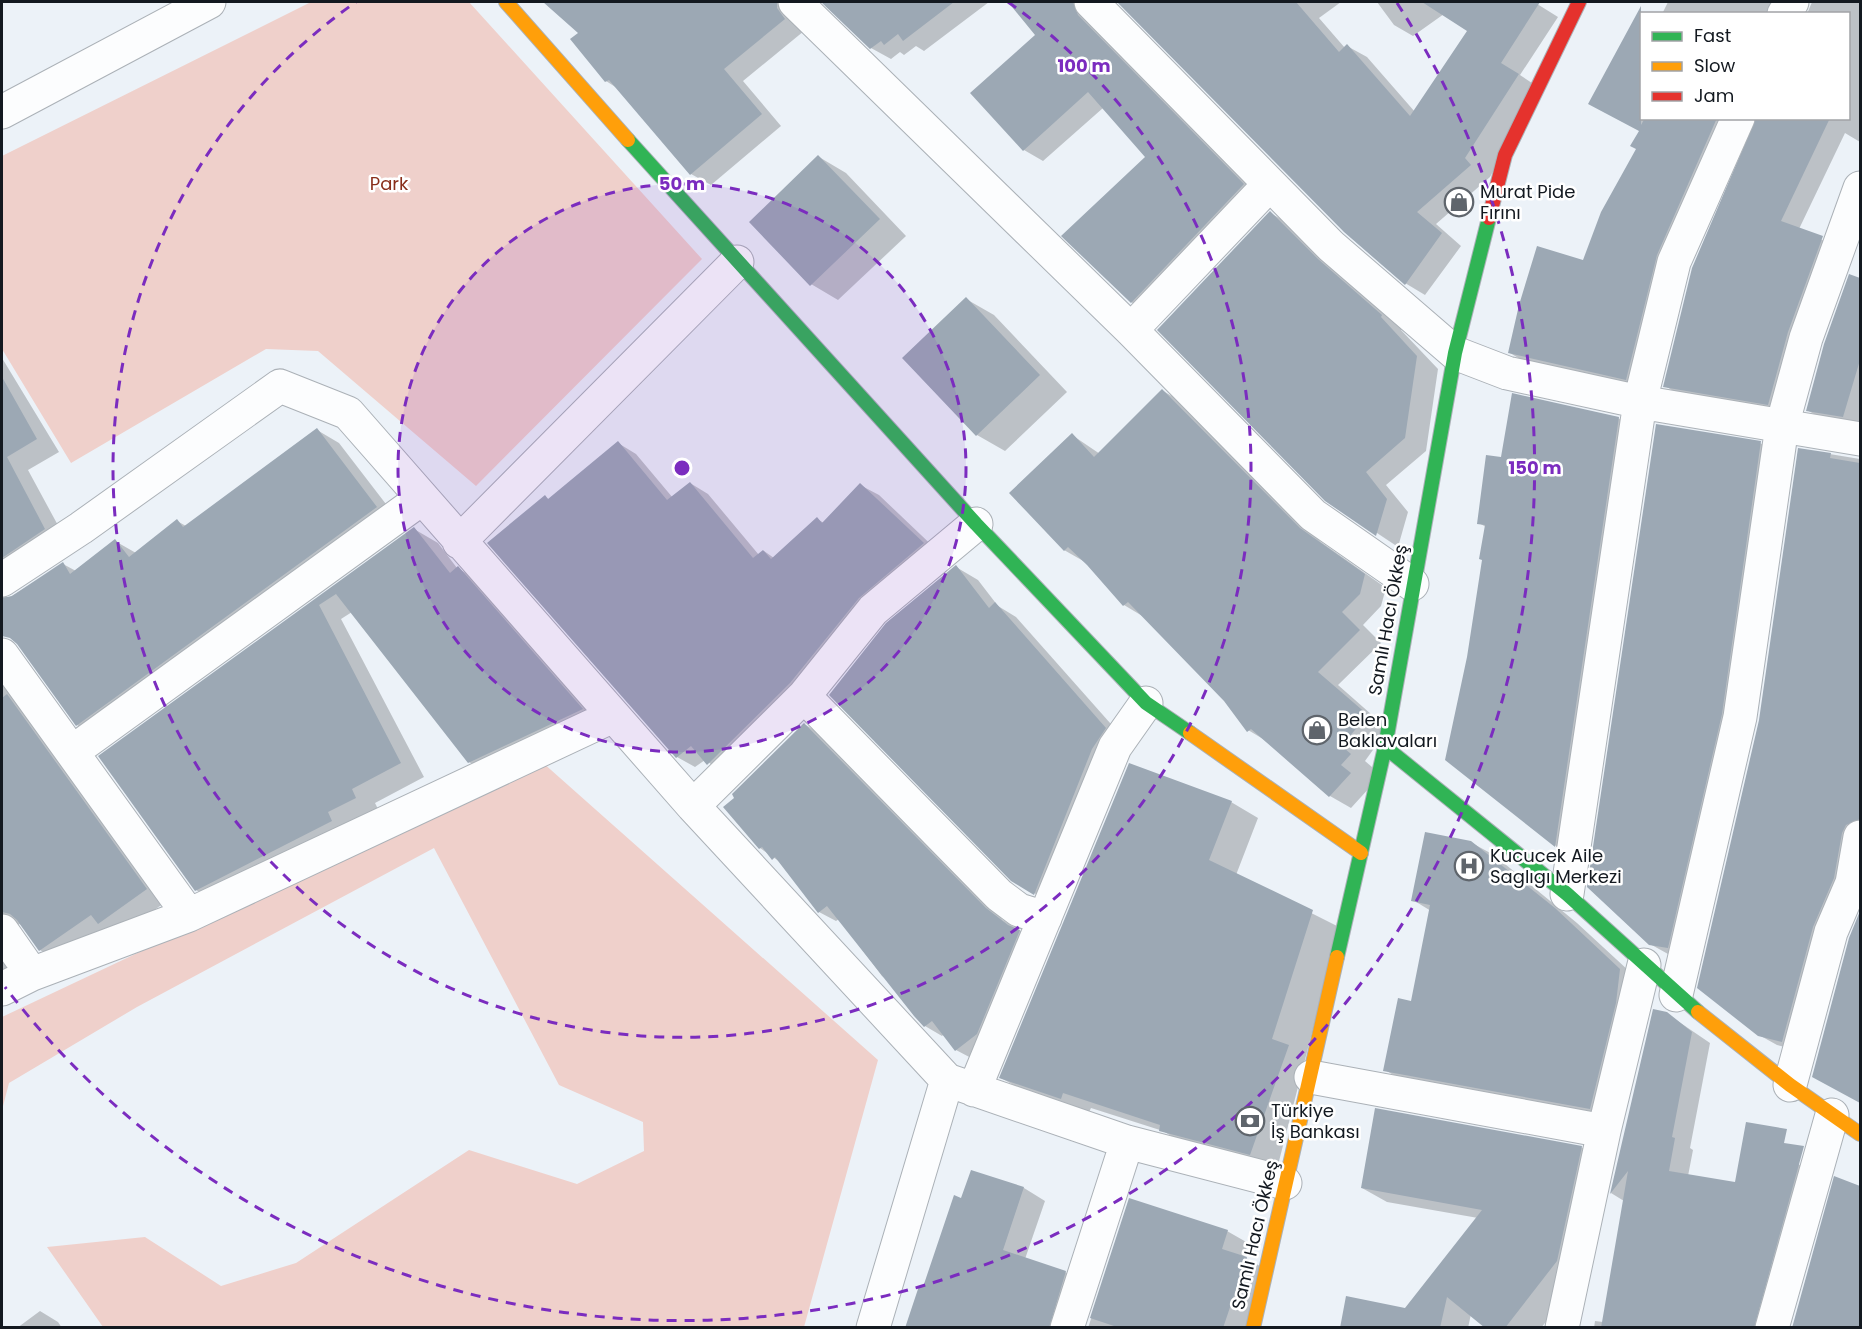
<svg xmlns="http://www.w3.org/2000/svg" width="1862" height="1329" font-family="Poppins,sans-serif">
<style>
.green{fill:#efd0cb}
.shadow{fill:#0003}
.building{fill:#9ca8b4}
.lines{fill:none;stroke-linecap:round;stroke-linejoin:round}
.street-casing{stroke:#abb1b7;stroke-width:35}
.fast-casing{stroke:#abb1b7;stroke-width:16}
.slow-casing{stroke:#abb1b7;stroke-width:16}
.jam-casing{stroke:#abb1b7;stroke-width:16}
.street{stroke:#fcfdfe;stroke-width:33}
.fast{stroke:#30b455;stroke-width:14}
.slow{stroke:#ff9f0a;stroke-width:14}
.jam{stroke:#e5322d;stroke-width:14}
.ring{fill:none;stroke:#7b2cbf;stroke-width:3;stroke-dasharray:10 8}
.labels{text-anchor:middle;stroke-width:5;stroke-linejoin:round;paint-order:stroke}
.park-label{font-size:18px;fill:#892e1a;stroke:#fff}
.poi-label{font-size:18px;fill:#131920;stroke:#fff;text-anchor:start}
.street-label{font-size:18px;fill:#131920;stroke:#fff}
.centre{fill:#7b2cbf;stroke:#fff;stroke-width:3}
.ring-label{font-size:18px;text-anchor:middle;font-weight:bold;fill:#7b2cbf;stroke:#fff;stroke-width:5;stroke-linejoin:round;paint-order:stroke}
</style>
<rect width="100%" height="100%" fill="#ecf2f8"/>
<path class="green" d="M311,2H469L702,259L476,486L318,351L266,349L71,463L2,349V156Z
M542,762L878,1060L804,1327H103L47,1247L145,1237L221,1286L296,1263L469,1150L577,1184L644,1151L643,1122L559,1085L434,848L137,1007L9,1083L2,1110V1017Z"/>
<path class="shadow" d="M546,2H800L804,31L743,81L781,126L711,185L691,174L617,88L606,81L580,33Z
M823,2H989L924,51L916,46L904,55L900,52L891,59L871,48Z
M1010,2H1097L1263,196L1151,314L1131,302L1148,157L1103,108L1043,161L1024,150L1037,35Z
M1119,2H1341L1319,18L1345,48L1347,46L1367,57L1415,112L1469,31L1444,14L1413,36L1394,25L1377,2H1534L1558,17L1520,75L1538,87L1490,177L1436,224L1461,246L1425,295L1405,283L1345,231Z
M1668,2H1796L1785,14H1662Z
M1812,2H1860V142L1845,133L1799,229L1839,248L1786,413L1682,396L1665,386L1758,118H1848V14H1807Z
M1633,65L1642,71V118H1739L1643,389L1527,363L1510,353L1584,261L1638,149L1640,131Z
M819,157L846,173L906,236L838,300L811,284Z
M1270,213L1292,225L1403,328L1401,330L1438,369L1426,451L1386,485L1408,512L1398,547L1326,499Z
M1850,276L1860,280V427L1824,420L1807,410Z
M966,299L994,315L1067,392L1005,451L977,435Z
M2,358L59,452L28,470L67,542L2,579Z
M1163,391L1184,403L1321,542L1386,588L1381,606L1363,625L1381,643L1338,685L1388,729L1365,761L1372,767L1371,786L1351,808L1330,796L1268,742L1248,730L1225,700L1144,617L1124,605L1085,562L1064,550L1072,435L1100,454Z
M1618,418L1638,429L1575,857L1556,846L1447,760L1468,658L1484,560L1486,527L1479,523L1502,459Z
M317,430L339,443L399,521L100,738L77,725L18,643L8,636L2,624V582L7,599L63,564L76,571L115,541L136,553L177,521L186,526Z
M618,443L636,454L673,498L690,483L708,494L759,555L764,551L774,558L817,519L824,523L860,485L879,495L941,554L727,775L705,760L695,767L677,757L545,497L550,500Z
M1760,443L1777,453L1685,957L1668,954L1650,944Z
M1799,449L1860,459V840L1799,1051L1777,1045L1759,1035L1760,720Z
M414,529L438,543L457,568L482,582L605,723L493,776L469,762L352,612L341,619L424,777L375,803L379,811L220,904L196,890L100,757Z
M956,567L978,580L998,606L1016,617L1126,741L1056,906L1012,880Z
M2,677L167,901L119,935L60,962L40,950L20,924L13,927V963L2,971Z
M804,724L821,734L1003,920L1036,941L973,1059L956,1050L944,1034L942,1036L925,1026L889,981L882,976L839,919L836,921L819,912L783,864L760,848L736,798Z
M1231,802L1258,818L1236,875L1339,927L1277,1169L1188,1146L1163,1131L1091,1108L1088,1114L1028,1093L1001,1078Z
M1470,842L1494,855L1577,923L1642,983L1612,1121L1407,1083L1385,1070L1412,1003L1431,911L1413,900Z
M1860,914V1102L1831,1086L1850,939Z
M1654,1011L1666,1013L1710,1043L1690,1148L1693,1150L1688,1176L1736,1184L1798,1164L1817,1175L1773,1328H1594L1595,1321L1603,1322L1624,1201L1611,1193Z
M1581,1147L1606,1162L1582,1276L1541,1328H1488L1471,1314L1468,1328H1341L1406,1310L1478,1218L1387,1202L1362,1188Z
M972,1172L1024,1188L1045,1201L1025,1259L1065,1272L1086,1285L1072,1328H907L962,1200Z
M1835,1178L1860,1187V1328H1793Z
M1130,1200L1227,1231L1248,1243L1244,1257L1267,1270L1248,1328H1088Z
M40,1311L58,1322L62,1328H17Z"/>
<path class="building" d="M543,2H777V8L785,19L724,69L762,114L690,175L609,80L605,82L570,39L578,33Z
M821,2H954L903,41L898,34L884,45L881,41L870,49Z
M1008,2H1073L1078,15L1244,184L1131,303L1061,236L1145,157L1088,92L1023,151L970,93L1035,35Z
M1117,2H1296L1339,52L1347,44L1410,116L1467,31L1422,2H1540L1501,63L1519,74L1465,158L1471,165L1417,212L1442,233L1405,285L1344,232Z
M1641,6V125L1645,118H1717L1657,255L1626,380L1508,353L1519,305L1537,246L1583,260L1601,212L1636,149L1630,146L1639,131L1588,104Z
M1756,118H1830L1781,221L1823,236L1788,332L1768,405L1663,387L1692,268Z
M818,155L880,219L810,286L749,222Z
M1270,211L1318,259L1382,315L1381,317L1417,356L1405,438L1366,472L1387,499L1376,536L1325,501L1157,330Z
M1849,274L1860,278V360L1843,417L1806,411L1824,344Z
M966,297L1040,375L976,436L902,358Z
M2,377L37,439L7,457L45,529L2,558Z
M1162,389L1300,528L1365,574L1360,594L1342,612L1360,630L1318,672L1368,715L1348,738L1351,740L1344,748L1351,754L1341,765L1351,773L1329,797L1251,729L1247,732L1224,701L1128,602L1123,606L1087,565L1068,547L1064,551L1009,493L1072,433L1094,457Z
M1512,393L1619,417L1555,847L1445,760L1467,657L1482,560L1479,559L1485,525L1477,524L1486,455L1501,457Z
M1656,424L1761,441L1722,714L1668,948L1649,945L1587,887Z
M317,428L377,507L76,726L17,644L10,638L2,636V598L12,596L63,562L70,574L115,539L129,557L177,519L183,527Z
M618,441L667,500L690,482L753,558L763,550L771,559L817,517L822,523L860,483L924,543L859,598L790,683L707,765L691,746L676,758L487,543L545,495L548,499Z
M1798,448L1831,453L1830,458L1860,463V819L1846,825L1842,833L1834,878L1813,927L1782,1042L1758,1036L1697,988L1759,720Z
M414,527L450,573L458,566L583,709L468,763L336,594L319,605L401,763L352,789L356,798L328,812L332,821L195,891L98,756Z
M956,565L989,608L995,602L1106,728L1092,749L1034,895L1011,881L829,695L886,623Z
M7,694L147,889L98,924L91,915L39,951L17,920L10,914L2,912V698Z
M804,723L986,908L1008,925L1020,930L977,1034L955,1051L932,1021L924,1027L914,1016L827,906L818,913L775,857L772,860L762,847L759,849L723,807L734,798L732,794Z
M1129,763L1232,801L1209,860L1313,910L1272,1039L1289,1045L1250,1155L1159,1131L1160,1125L1063,1093L1061,1099L999,1078Z
M1425,832L1471,841L1555,908L1620,969L1616,1003L1590,1109L1383,1071L1398,998L1411,1001L1430,905L1411,901Z
M1860,911V1103L1812,1077L1849,938Z
M1653,1009L1667,1012L1692,1032L1672,1137L1675,1138L1669,1171L1735,1182L1746,1122L1787,1129L1784,1143L1804,1146L1754,1328H1601L1628,1171L1610,1194Z
M1375,1108L1582,1146L1557,1261L1505,1328H1485L1447,1297L1440,1328H1340L1346,1296L1405,1308L1482,1210L1361,1188Z
M971,1170L1024,1187L1003,1250L1066,1271L1049,1328H905L919,1286L923,1287L954,1195L961,1198Z
M1834,1176L1860,1186V1328H1792Z
M1129,1198L1228,1230L1222,1249L1247,1257L1223,1328H1120L1090,1318Z"/>
<g class="lines">
<g class="street-casing">
<path id="street" d="M795,2L1131,330L1313,515L1412,584
M1091,2L1331,246L1455,353L1507,373L1640,402L1860,439
M1784,14L1792,2
M2,112L209,2
M1131,330L1269,185
M459,542L737,262
M2,580L81,528L280,386L348,413L693,806L947,1080L1127,1142L1285,1183
M2,655L189,915
M804,696L999,895L1019,910L1045,918
M72,752L421,499
M693,806L804,696L873,610L976,524
M1567,894L1640,402L1674,262L1738,118
M2,931L32,974
M2,989L32,974L189,915L613,716
M1676,995L1740,717L1782,426L1806,338L1860,188
M1311,1077L1604,1131
M1790,1085L1831,932L1852,883L1860,837
M974,1090L1115,747L1146,703
M873,1328L947,1080
M1067,1328L1127,1142
M1562,1328L1604,1131L1644,965
M1772,1328L1832,1115"/>
</g>
<g class="fast-casing">
<path id="fast" d="M628,140L976,524L1146,703L1190,733
M1385,747L1567,894L1698,1012
M1337,957L1385,747L1455,353L1489,218"/>
</g>
<g class="slow-casing">
<path id="slow" d="M506,2L628,140
M1190,733L1361,853
M1698,1012L1790,1085L1860,1134
M1253,1328L1337,957"/>
</g>
<g class="jam-casing">
<path id="jam" d="M1489,218L1505,155L1579,2"/>
</g>
<use href="#street" class="street"/>
<use href="#fast" class="fast"/>
<use href="#slow" class="slow"/>
<use href="#jam" class="jam"/>
</g>
<circle cx="682" cy="468" r="284" fill="#7b2cbf" fill-opacity=".12"/>
<g class="ring">
<circle cx="682" cy="468" r="284"/>
<path d="M1008 2A569 569 0 1 1 356 2"/>
<path d="M1397 3A853 853 0 0 1 5 987"/>
</g>
<defs>
<g id="shop-ring" transform="scale(1.5)"><circle r="9.5" fill="#fff" stroke="#5f656c" stroke-width="1.5"/><path d="M-5-2.5h2.3a2.7 3.5 0 0 1 5.4 0H5L5.5 6h-11ZM-1.5-2.5h3a1.5 2.3 0 0 0-3 0Z" fill="#5f656c"/></g>
<g id="hospital-ring" transform="scale(1.5)"><circle r="9.5" fill="#fff" stroke="#5f656c" stroke-width="1.5"/><path d="M-5-5h3v3.5h4V-5h3V5h-3V1.5h-4V5h-3Z" fill="#5f656c"/></g>
<g id="bank-ring" transform="scale(1.5)"><circle r="9.5" fill="#fff" stroke="#5f656c" stroke-width="1.5"/><path d="M-6-4H6V4H-6ZM0-2.3a2.3 2.3 0 1 0 0 4.6a2.3 2.3 0 1 0 0-4.6Z" fill="#5f656c"/></g>
</defs>
<g fill-rule="evenodd">
<use href="#shop-ring" x="1459" y="202"/>
<use href="#shop-ring" x="1317" y="730"/>
<use href="#hospital-ring" x="1469" y="866"/>
<use href="#bank-ring" x="1250" y="1121"/>
</g>
<g class="labels">
<g class="park-label">
<text x="389" y="190">Park</text>
</g>
<g class="poi-label">
<text x="1480" y="198">Murat Pide<tspan x="1480" dy="21">Fırını</tspan></text>
<text x="1338" y="726">Belen<tspan x="1338" dy="21">Baklavaları</tspan></text>
<text x="1490" y="862">Kucucek Aile<tspan x="1490" dy="21">Saglıgı Merkezi</tspan></text>
<text x="1271" y="1117">Türkiye<tspan x="1271" dy="21">İş Bankası</tspan></text>
</g>
<g class="street-label">
<text transform="translate(1388 620) rotate(-80)" y="6">Samlı Hacı Ökkeş</text>
<text transform="translate(1255 1235) rotate(-77)" y="6">Samlı Hacı Ökkeş</text>
</g>
</g>
<circle cx="682" cy="468" r="9" class="centre"/>
<g class="ring-label">
<text x="1084" y="72">100 m</text>
<text x="682" y="190">50 m</text>
<text x="1535" y="474">150 m</text>
</g>
<rect width="1862" height="1329" fill="none" stroke="#131920" stroke-width="6"/>
<rect x="1640" y="12" width="210" height="108" fill="#ffffff" stroke="#a1a3a6" stroke-width="1.5"/>
<rect x="1652" y="32" width="30" height="9" fill="#30b455" stroke="#a1a3a6" stroke-width="1.5"/>
<text x="1694" y="42" font-size="18" fill="#131920">Fast</text>
<rect x="1652" y="62" width="30" height="9" fill="#ff9f0a" stroke="#a1a3a6" stroke-width="1.5"/>
<text x="1694" y="72" font-size="18" fill="#131920">Slow</text>
<rect x="1652" y="92" width="30" height="9" fill="#e5322d" stroke="#a1a3a6" stroke-width="1.5"/>
<text x="1694" y="102" font-size="18" fill="#131920">Jam</text>
</svg>
